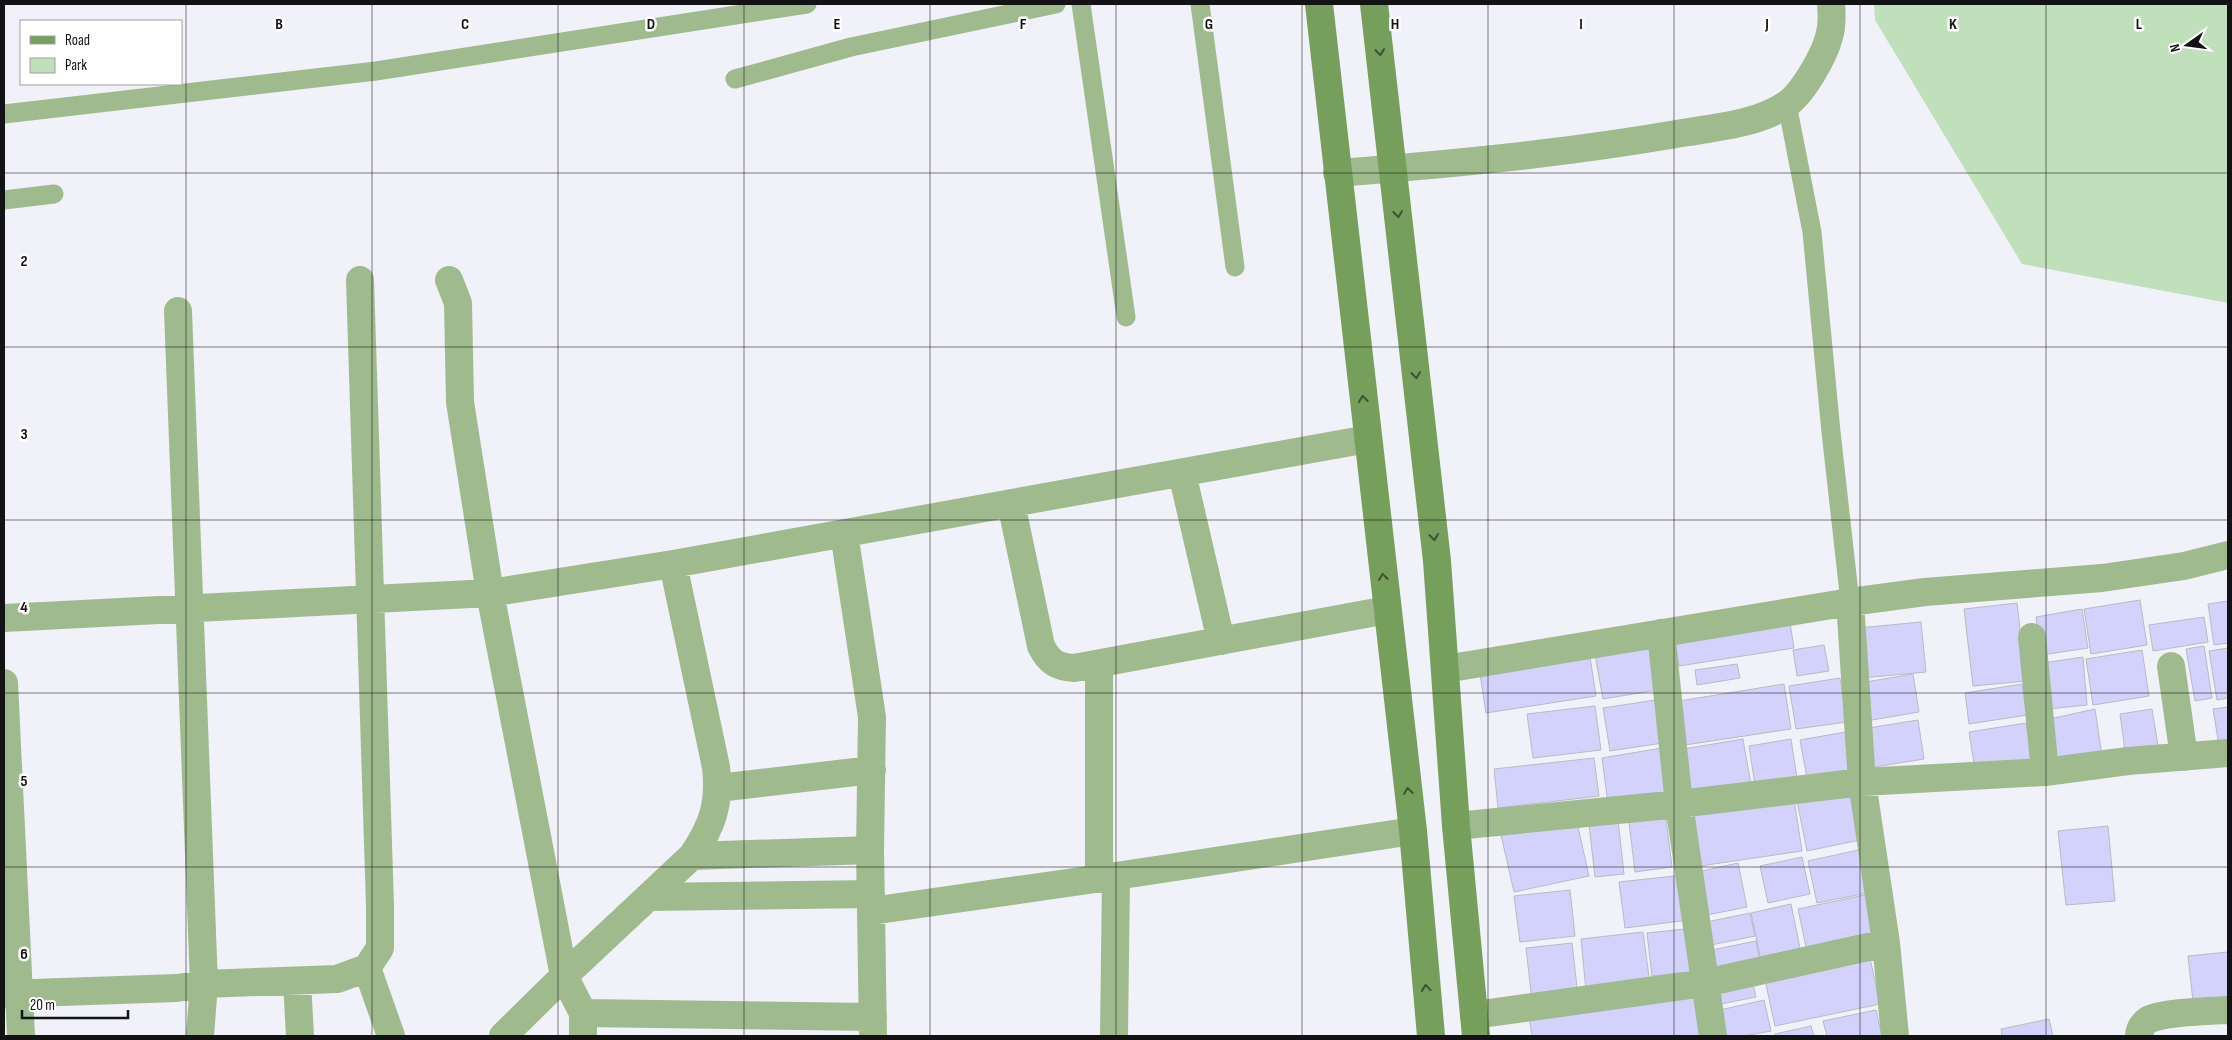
<svg xmlns="http://www.w3.org/2000/svg" width="2232" height="1040" font-family="'Sofia Sans Condensed',sans-serif">
<style>
.green{fill:#c0e0bc}
.building{fill:#d3d2fc;stroke:#babac1}
.lines{fill:none;stroke-linecap:round;stroke-linejoin:round}
.service{stroke:#9fbb8e;stroke-width:19}
.minor{stroke:#9fbb8e;stroke-width:28}
.secondary{stroke:#769f5b;stroke-width:28}
.oneway{stroke:#405235}
.grid{fill:none;stroke:#131316;stroke-width:1;stroke-opacity:0.55}
.grid-label{font-size:16px;text-anchor:middle;font-weight:bold;fill:#131316;stroke:#fff;stroke-width:5;stroke-linejoin:round;paint-order:stroke}
</style>
<rect width="100%" height="100%" fill="#f1f1f9"/>
<path class="green" d="M1874,4H2228V303L2022,264L1875,20Z"/>
<path class="building" d="M2140,600L2147,645L2091,654L2084,609Z
M2228,601V643L2214,645L2208,604Z
M2017,603L2026,681L1973,686L1964,609Z
M2082,609L2088,648L2042,655L2036,617Z
M2204,617L2208,642L2153,651L2149,625Z
M1921,622L1926,672L1862,678L1858,628Z
M1790,623L1794,648L1679,666L1675,641Z
M1656,645L1663,689L1603,699L1595,655Z
M1824,645L1829,671L1797,676L1793,650Z
M2204,646L2212,698L2195,701L2186,649Z
M2228,648V698L2217,700L2209,651Z
M2142,650L2149,696L2093,705L2086,659Z
M1590,657L1596,696L1486,713L1480,674Z
M2083,657L2087,705L2048,709L2043,663Z
M1737,664L1740,678L1697,685L1695,670Z
M1913,674L1919,712L1866,721L1860,683Z
M1840,678L1847,722L1796,729L1789,686Z
M1784,684L1791,729L1685,745L1679,701Z
M2022,684L2027,715L1969,724L1965,693Z
M1662,699L1669,742L1610,751L1603,708Z
M1595,706L1601,750L1533,758L1527,714Z
M2228,707V750L2220,752L2213,709Z
M2095,709L2102,756L2050,763V719Z
M2152,709L2159,752L2126,758L2120,714Z
M1918,720L1924,759L1868,768L1862,729Z
M2026,723L2032,761L1975,770L1969,732Z
M1846,732L1853,770L1807,778L1800,740Z
M1743,739L1751,785L1691,794L1683,749Z
M1791,739L1797,778L1755,785L1749,746Z
M1668,747L1675,794L1608,804L1602,758Z
M1594,758L1599,796L1498,808L1494,769Z
M1849,790L1860,840L1807,851L1797,801Z
M1794,799L1802,851L1700,866L1693,813Z
M1576,818L1589,876L1514,892L1501,835Z
M1666,818L1672,867L1635,872L1629,822Z
M1618,820L1624,874L1595,877L1589,824Z
M2108,826L2115,901L2066,905L2058,831Z
M1863,849L1872,892L1817,903L1808,861Z
M1802,857L1810,894L1768,903L1760,866Z
M1738,863L1747,907L1702,916L1693,873Z
M1684,875L1689,920L1625,928L1619,882Z
M1570,890L1575,936L1520,942L1514,896Z
M1869,894L1879,941L1808,956L1798,909Z
M1791,904L1802,958L1762,966L1751,913Z
M1750,913L1755,936L1706,946L1702,923Z
M1694,928L1698,971L1652,976L1647,933Z
M1643,932L1650,984L1586,991L1581,939Z
M1756,941L1761,964L1711,974L1707,951Z
M1572,943L1578,996L1532,1001L1526,948Z
M2228,952V997L2193,1001L2188,956Z
M1870,958L1880,1004L1775,1026L1765,980Z
M1751,975L1756,997L1711,1006L1707,985Z
M1692,985L1700,1036H1532L1528,1012Z
M1764,1000L1771,1031L1744,1036H1716L1711,1012Z
M1876,1010L1882,1036H1827L1823,1021Z
M2049,1019L2053,1036H2002L2001,1029Z
M1811,1026L1814,1036H1775V1034Z"/>
<g class="lines">
<path class="service" d="M1081,4L1126,317
M1200,4L1235,267
M735,79L851,47L1056,4
M1787,104L1812,232L1831,432L1850,602
M4,114L376,71L807,4
M4,200L54,194"/>
<path class="minor" d="M1337,173C1453,164 1568,153 1682,133C1717,127 1758,124 1787,104C1803,93 1824,56 1829,37C1832,27 1832,15 1831,4
M449,280L458,303L460,402L490,593L564,976L583,1013V1036
M178,311L204,984L200,1036
M1182,473L1221,641
M1011,503L1041,646C1049,662 1057,667 1074,668L1387,610
M844,533L872,717L870,850L873,1036
M1850,602L1862,782L1886,943L1895,1036
M4,618L490,593L673,564L1368,439
M1661,633L1679,804L1713,1036
M2032,637L2045,772
M2171,666L2184,757
M1445,669L1850,602L1925,592L2102,578L2184,566L2228,555
M4,683L21,1036
M718,788L872,770
M1456,826L1679,804L1862,782L2045,772L2128,761L2228,753
M692,856L870,850
M1099,878V664
M648,897L871,894
M871,911L1116,876L1413,831
M367,968L391,1036
M297,981L300,1036
M4,994L177,988L204,984L337,979L367,968L380,948V906L360,280
M583,1013L873,1017
M1474,1015L1705,983L1886,943
M503,1036L564,976L692,856C713,825 720,804 716,767L673,564
M1114,1036L1116,876
M2139,1036C2139,1030 2143,1023 2148,1020C2164,1012 2209,1011 2228,1010"/>
<path class="secondary" d="M1319,4L1413,831L1431,1036
M1374,4L1437,561L1456,826L1476,1036"/>
</g>
<defs><path id="oneway-chevron" d="M-2-3.5L2.5 0L-2 3.5" fill="none" stroke-width="1.6" stroke-linecap="round" stroke-linejoin="round" transform="scale(1.25)"/></defs>
<g class="oneway">
<use href="#oneway-chevron" transform="translate(1380 52) rotate(84)"/>
<use href="#oneway-chevron" transform="translate(1398 214) rotate(84)"/>
<use href="#oneway-chevron" transform="translate(1416 375) rotate(84)"/>
<use href="#oneway-chevron" transform="translate(1363 399) rotate(-96)"/>
<use href="#oneway-chevron" transform="translate(1434 537) rotate(84)"/>
<use href="#oneway-chevron" transform="translate(1383 577) rotate(-97)"/>
<use href="#oneway-chevron" transform="translate(1408 791) rotate(-97)"/>
<use href="#oneway-chevron" transform="translate(1426 988) rotate(-95)"/>
</g>
<path class="grid" d="M186,4V1036M372,4V1036M558,4V1036M744,4V1036M930,4V1036M1116,4V1036M1302,4V1036M1488,4V1036M1674,4V1036M1860,4V1036M2046,4V1036M4,173H2228M4,347H2228M4,520H2228M4,693H2228M4,867H2228"/>
<g class="grid-label">
<text x="279" y="29">B</text>
<text x="465" y="29">C</text>
<text x="651" y="29">D</text>
<text x="837" y="29">E</text>
<text x="1023" y="29">F</text>
<text x="1209" y="29">G</text>
<text x="1395" y="29">H</text>
<text x="1581" y="29">I</text>
<text x="1767" y="29">J</text>
<text x="1953" y="29">K</text>
<text x="2139" y="29">L</text>
<text x="24" y="266">2</text>
<text x="24" y="439">3</text>
<text x="24" y="612">4</text>
<text x="24" y="786">5</text>
<text x="24" y="959">6</text>
</g>
<rect width="2232" height="1040" fill="none" stroke="#131316" stroke-width="10"/>
<rect x="20" y="20" width="162" height="65" fill="#ffffff" stroke="#a1a1a2"/>
<rect x="30" y="36" width="25" height="8" fill="#769f5b" stroke="#a1a1a2"/>
<text x="65" y="45" font-size="15" fill="#131316">Road</text>
<rect x="30" y="58" width="25" height="15" fill="#c0e0bc" stroke="#a1a1a2"/>
<text x="65" y="70" font-size="15" fill="#131316">Park</text>
<g transform="translate(2187 45) rotate(256)" stroke="#ffffff" stroke-width="4" paint-order="stroke">
<path d="M0-4L9 19L0 12L-9 19Z" fill="#131316"/>
<text y="-8" font-size="14" font-weight="bold" text-anchor="middle" fill="#131316">N</text>
</g>
<path d="M22 1010v8h106v-8" fill="none" stroke="#131316" stroke-width="2.5"/>
<text x="30" y="1010" font-size="15" fill="#131316" stroke="#ffffff" stroke-width="4" paint-order="stroke">20 m</text>
</svg>
